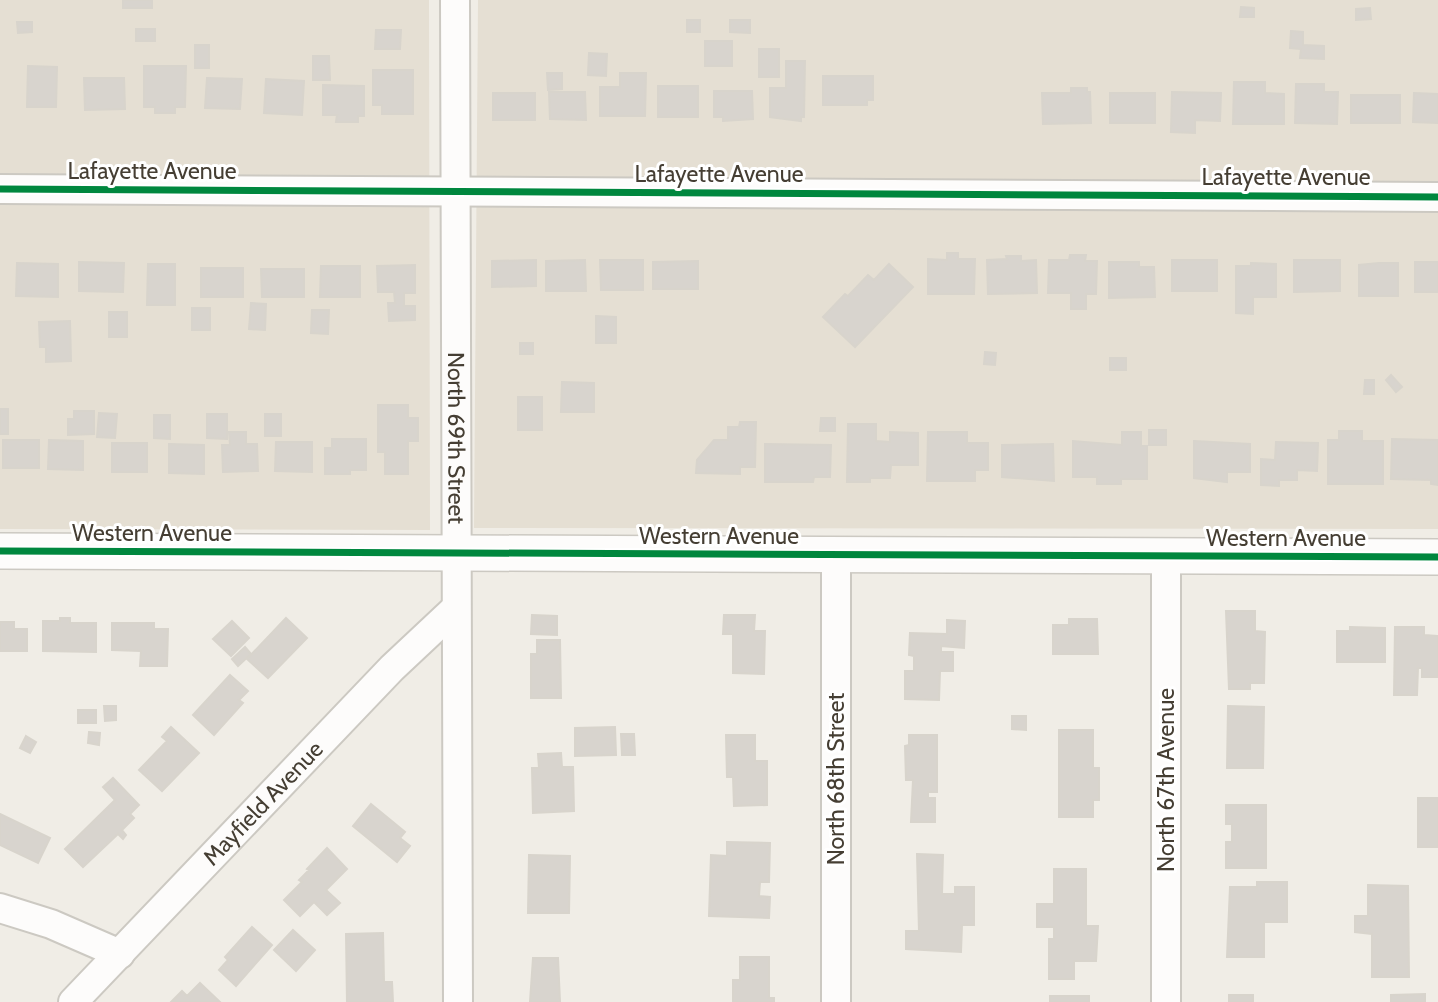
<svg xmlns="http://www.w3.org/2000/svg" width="1438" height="1002" font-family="Cabin,sans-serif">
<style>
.residential{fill:#e5dfd3}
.building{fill:#d8d4ce;stroke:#d8d4cc;stroke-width:2}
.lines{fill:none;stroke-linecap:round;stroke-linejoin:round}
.minor-casing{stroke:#ccc9c2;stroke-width:32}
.tertiary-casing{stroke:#ccc9c2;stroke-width:38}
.minor{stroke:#fdfcfb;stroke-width:28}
.tertiary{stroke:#fdfcfb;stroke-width:35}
.cycleway-casing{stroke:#fff;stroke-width:11}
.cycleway{stroke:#00873e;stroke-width:7}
.labels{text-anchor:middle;stroke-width:6;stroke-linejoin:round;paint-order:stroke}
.street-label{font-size:23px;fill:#453e33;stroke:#fff}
</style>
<rect width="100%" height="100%" fill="#f0ede6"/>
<path class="residential" d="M0,0H429L430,530L0,529Z
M478,0H1438V529L474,528Z"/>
<path class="building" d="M123,0H152V8H123Z
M1241,7L1254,8V17H1240Z
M1370,8L1371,19L1356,20V9Z
M687,20H700V32H687Z
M730,20H750V33L730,32Z
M17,22H32V32L18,33Z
M136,29H155V41H136Z
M376,30H401L400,49H375Z
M1291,31L1303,32V45L1324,46V59L1300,58L1301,49L1290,48Z
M705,41H732V66H705Z
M195,45H209V68H195Z
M759,49H779V77H759Z
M589,53L607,54L606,76L588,75Z
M313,56H329L330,80H313Z
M786,61H805L804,117H801V121L770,117V88H786Z
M28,66L57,67L56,107H27Z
M144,66H186L185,107H175V113H155V107H144Z
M373,70H413V114H382V105H373Z
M547,73H562V89L548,90Z
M620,73H646L645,116H600V87H620Z
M823,76H873V100H867V105H823Z
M84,78H124L125,109L85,110Z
M207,78L242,79L240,109L205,108Z
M266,79L304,81L302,115L264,113Z
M1234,82H1265V93L1284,94V124H1233Z
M1296,84H1324V92H1338L1337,124L1295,123Z
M323,85L364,86V116H358V122H336L337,115H323Z
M658,86H698V117H658Z
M1071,88H1087V92H1090L1091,123L1043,124L1042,93H1071Z
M714,91H752L753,119L723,121V117H714Z
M549,92H585L586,120L550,119Z
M1172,92L1221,93L1220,121L1195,120V133L1171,132Z
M493,93H535V120H493Z
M1110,93H1155V123H1110Z
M1414,93L1438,94V123L1413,122Z
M1351,95H1400V123H1351Z
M947,253H958V259H975L974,294H928V259L947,260Z
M1070,255H1086L1085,261H1097L1096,294H1086V309H1071V293H1048L1049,260H1069Z
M1006,256H1021V261L1036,260L1037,293L988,294L987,260L1007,259Z
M536,260V286L492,287V261Z
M585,260L586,291H546V261Z
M600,260H643V290H601Z
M1172,260H1217V291H1172Z
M1294,260H1340V291L1294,292Z
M698,261V289H653V262Z
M79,262L124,263L123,292L79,291Z
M1109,262H1139V267H1154L1155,297L1109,298Z
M1415,262H1438V292H1415Z
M17,263L58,264V297L16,296Z
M1251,263L1276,264V297H1253V314L1236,313V266H1251Z
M1379,263H1398V296H1359V265Z
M148,264H175V305H147Z
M889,264L913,287L855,347L823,317L845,294L848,296L868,275L874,280Z
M415,265V293H404V306H415V320L389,321L388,303H395L394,292H378L377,266Z
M321,266H360V297H320Z
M201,268H243V297H201Z
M261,269H304V297H262Z
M251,303L266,304L265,330L249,329Z
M192,308H210V330H192Z
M312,310H329L328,334L311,333Z
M109,312H127V337H109Z
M596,316L616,317V343H596Z
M70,321L71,361L46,362V347H40L39,322Z
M520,343H533V354H520Z
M985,352L996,353L995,365L984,364Z
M1110,358H1126V370H1110Z
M1391,375L1402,387L1396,392L1386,380Z
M1365,380H1374V394H1364Z
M562,382L594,383V412H561Z
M518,397H542V430H518Z
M378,405H408V418H418V441H408V474H385V452H378Z
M0,409H8V434H0Z
M74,411H94V434L68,435V419H74Z
M99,413L117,414L115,438L97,437Z
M207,414H227V439L207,438Z
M265,414H281V436H265Z
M154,415H170V439L154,438Z
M821,418H835V431H820Z
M740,422H756L755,467H740V474L696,473L697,460L714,440H728V427H739Z
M848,424H876V441L890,442V432L918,433V465H891L890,478H870V482H847Z
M1149,430H1166V445H1149Z
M1339,431H1362V441H1383V484H1328V440H1339Z
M229,432H246V444H257L258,471L223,472L222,445H230Z
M928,432H967V443H988V470H975V481H927Z
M1122,432H1141V446H1147V479H1121V484H1097V477H1073V441L1122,445Z
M332,439H366V470H350V474H325V448H332Z
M1392,439L1438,440V485L1431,484V480L1391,479Z
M3,440H39V468H3Z
M49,440L83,441V470L48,469Z
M1194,441L1250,444V472H1227V482L1194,478Z
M276,442H312V472L275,471Z
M1276,442L1318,443L1317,471L1297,470V480H1279V486L1261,485V459L1275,460Z
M112,443H147V472H112Z
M169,444L204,445V474L169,473Z
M765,444L831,445L830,477H814L813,482H765Z
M1053,444L1054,481L1002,477V445Z
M1226,611H1255V631L1265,632L1264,683H1250V689H1229Z
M532,615L557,616V635L531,634Z
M724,615H755L754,631H765L764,674L733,673V634H723Z
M60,618H70V623H96V652L43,651V621H60Z
M286,618L307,638L268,678L247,659Z
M1069,619H1097L1098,654H1053V625H1069Z
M947,620L965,621L964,648L941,646V652H953V671H940L939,700L905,699V671H914V656L909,655L910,633L947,634Z
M232,621L249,638L231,656L213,639Z
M0,622H14V629H27V651H0Z
M112,623H154V629H168L167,666H140L141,651L112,650Z
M1350,627L1385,628V662H1337V631H1350Z
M1395,627H1424V635L1438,636V677H1422V668H1418L1417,695H1394Z
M537,640H560L561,698H531V654H537Z
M245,647L251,654L238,666L232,659Z
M230,675L248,691L239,700L243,703L214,735L193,715Z
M104,706H116V720L105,721Z
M1228,706L1264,707L1263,768H1227Z
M78,710H96V723H78Z
M1012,716H1026V730L1012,729Z
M171,727L199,753L162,791L139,770L167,741L162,737Z
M615,727L616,755L575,756V728Z
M1059,730H1093V768H1099V800H1093V817H1059Z
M89,732L100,733L99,745L88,743Z
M621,734H634L635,755H622Z
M726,735H755V761H767V805L734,806L733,777H727Z
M909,735H937V792H928V798H935V822H911L913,780H906L905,746L909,745Z
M26,736L36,742L30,753L20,748Z
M561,753L562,767H573L574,811L533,813L532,768H539L538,754Z
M113,778L139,805L130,814L134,818L122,830L126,835L123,839L118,834L83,867L65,849L115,800L103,787Z
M1418,798H1438V847H1418Z
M371,804L405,832L400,838L410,846L397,862L353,826Z
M1226,805H1266V868H1226V842H1232V824H1226Z
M0,814L50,838L38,863L0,845Z
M727,842L770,843L769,882H760L759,896L770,897L769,918L709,916L711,855L727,856Z
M327,848L347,869L326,890L340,903L327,915L314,902L300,916L284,900L302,882L299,880L309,870L307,869Z
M917,854L943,855L942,894H955V887H974V925H962L961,952L906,949V931H919Z
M529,855L570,856L569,913H528Z
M1054,869H1086V926H1098L1096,961H1074V979H1049V939H1054V927H1037V904H1054Z
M1257,882H1287V922H1264V957H1227L1230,887H1257Z
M1368,885L1408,886L1409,977H1372V934L1355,932V916H1368Z
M252,927L272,945L236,986L219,970L228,960L225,957Z
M293,930L315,950L296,971L274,950Z
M383,933L384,982H392L393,1002H347L346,934Z
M740,957H769V998H774V1002H733V980H740Z
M533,958H558L560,1002H530Z
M200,983L220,1002H171L182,991L187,996Z
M1425,994V1002H1391V995Z
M1229,995H1253V1002H1229Z
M1050,996H1089V1002H1050Z"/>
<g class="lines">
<g class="minor-casing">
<g id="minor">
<path id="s1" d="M455,0L458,1002"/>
<path d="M0,189L1438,197"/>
<path d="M836,555V1002"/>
<path d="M0,908L51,924L120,954"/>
<path id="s2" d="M73,1002L392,668L456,608"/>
<path d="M1166,1002V557"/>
</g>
</g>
<g class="tertiary-casing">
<path id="tertiary" d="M0,551L1438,557"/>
</g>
<use href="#minor" class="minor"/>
<use href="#tertiary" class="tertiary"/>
<g class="cycleway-casing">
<path id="cycleway" d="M0,189L1438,197
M0,551L1438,557"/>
</g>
<use href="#cycleway" class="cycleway"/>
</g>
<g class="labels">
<g class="street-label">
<text x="152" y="179">Lafayette Avenue</text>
<text x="719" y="182">Lafayette Avenue</text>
<text x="1286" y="185">Lafayette Avenue</text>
<text dy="8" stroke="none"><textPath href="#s1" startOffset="438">North 69th Street</textPath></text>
<text x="152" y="541">Western Avenue</text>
<text x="719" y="544">Western Avenue</text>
<text x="1286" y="546">Western Avenue</text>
<text transform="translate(836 779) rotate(-90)" y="8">North 68th Street</text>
<text transform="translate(1166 780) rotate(-90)" y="8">North 67th Avenue</text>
<text dy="8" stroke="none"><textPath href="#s2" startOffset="275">Mayfield Avenue</textPath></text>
</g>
</g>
</svg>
